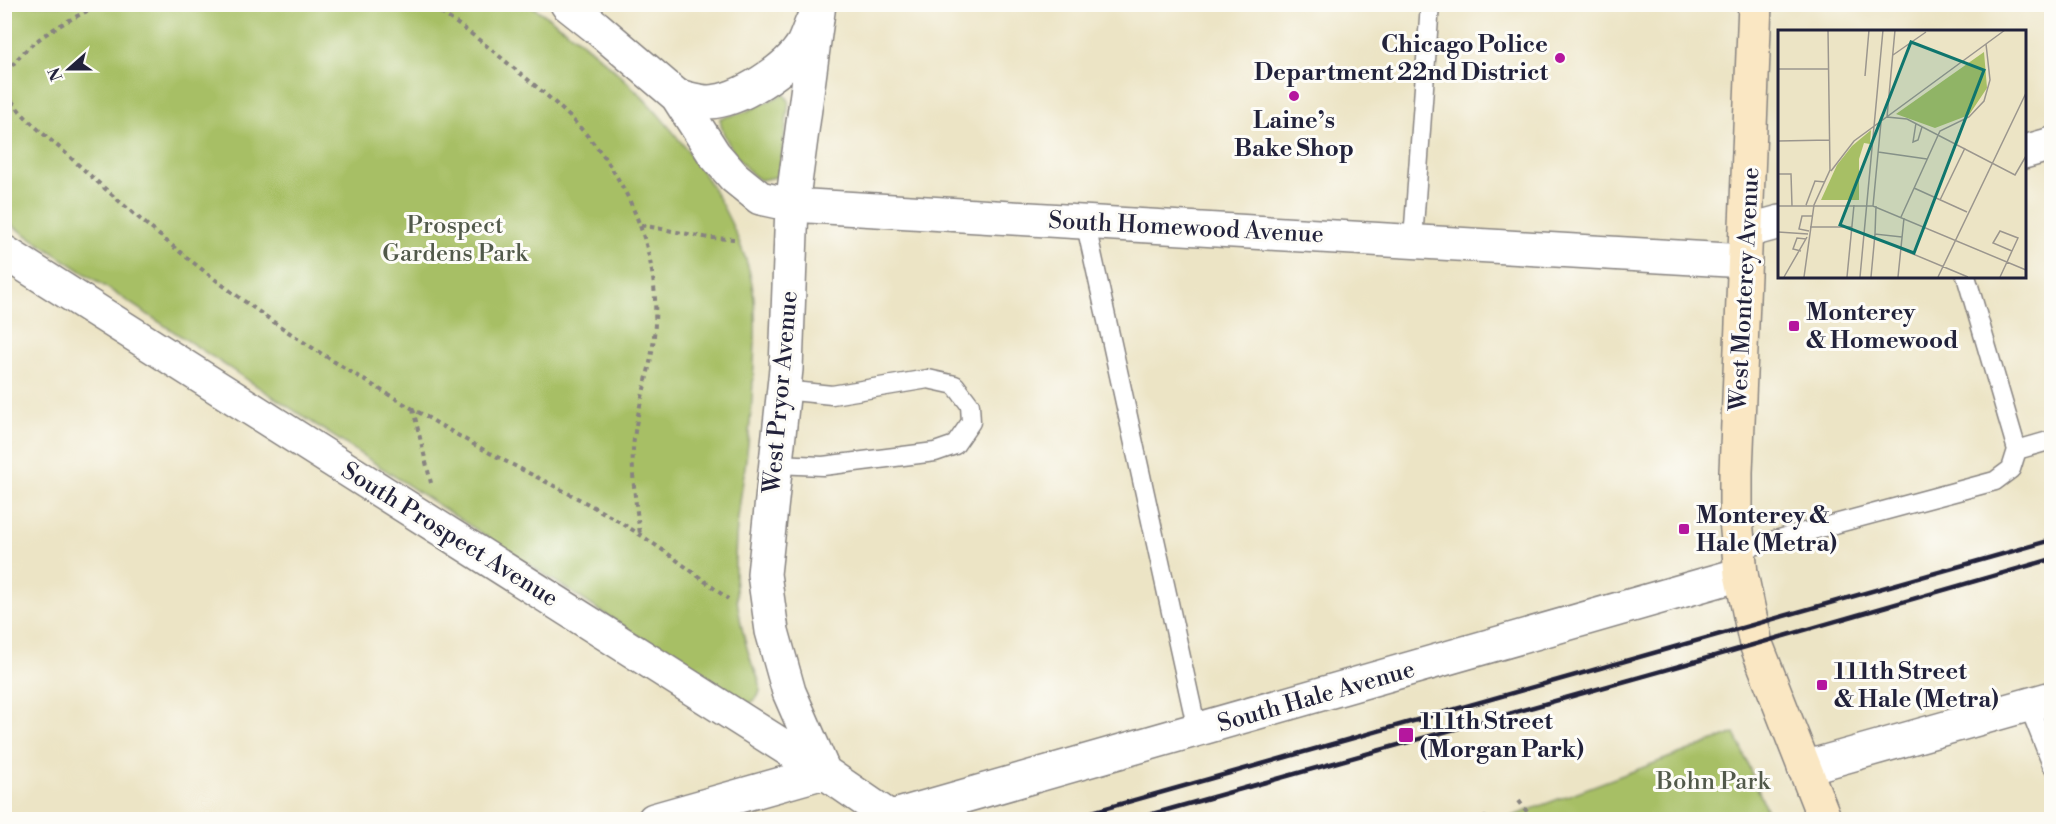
<svg xmlns="http://www.w3.org/2000/svg" width="2056" height="824" font-family="'Libre Bodoni',serif">
<style>
.green{fill:#a7bf65;stroke:#647050;stroke-width:1.5}
.lines{fill:none;stroke-linecap:round;stroke-linejoin:round}
.lane-casing{stroke:#878380;stroke-width:21}
.street-casing{stroke:#878380;stroke-width:36}
.secondary-casing{stroke:#878380;stroke-width:36}
.path{stroke:#878380;stroke-width:4;stroke-dasharray:4.5 4.5;stroke-linecap:butt}
.lane{stroke:#fff;stroke-width:18}
.street{stroke:#fff;stroke-width:33}
.secondary{stroke:#fae7c3;stroke-width:33}
.rail{stroke:#22223b;stroke-width:4.5}
.poi-dot{fill:#b5179e;stroke:#fdfcf7;stroke-width:2}
.labels{text-anchor:middle;stroke-width:6;stroke-linejoin:round;paint-order:stroke}
.poi-label{font-size:24px;font-weight:bold;fill:#22223b;stroke:#fdfcf7;text-anchor:start}
.park-label{font-size:24px;fill:#51594a;stroke:#fdfcf7}
.street-label{font-size:24px;fill:#22223b;stroke:#fdfcf7}
.inset-road{fill:none;stroke:#9b968e;stroke-width:1.5}
.view{fill:#0f766e;fill-opacity:0.15;stroke:#0f766e;stroke-width:3}
.inset-edge{fill:none;stroke:#22223b;stroke-width:3}
</style>
<rect width="100%" height="100%" fill="#fdfcf7"/>
<filter id="ink" filterUnits="userSpaceOnUse"><feTurbulence type="fractalNoise" baseFrequency=".0167" numOctaves="2"/><feDisplacementMap in="SourceGraphic" scale="12" xChannelSelector="R" yChannelSelector="G"/><feConvolveMatrix kernelMatrix="1 2 1 2 8 2 1 2 1" color-interpolation-filters="sRGB"/></filter>
<filter id="wash" filterUnits="userSpaceOnUse"><feTurbulence type="fractalNoise" baseFrequency=".008" numOctaves="4" result="noise"/><feDisplacementMap in="SourceGraphic" scale="24" xChannelSelector="R" yChannelSelector="G"/><feGaussianBlur stdDeviation="1.35" result="paint"/><feColorMatrix in="noise" values="0 0 0 0 0 0 0 0 0 0 0 0 0 0 0 0 0 1.4 0 .05"/><feComposite in="paint" operator="in"/></filter>
<g filter="url(#wash)">
<rect width="100%" height="100%" fill="#ece4c5"/>
<path class="green" d="M4,5H530C621,64 710,154 746,260C757,292 756,329 754,363C753,390 751,417 748,444C743,485 735,525 735,566C735,598 742,634 752,664C756,673 763,685 759,694C757,700 751,703 745,705L736,700L5,221Z
M784,94L789,101L781,163L776,177L760,180C743,169 721,138 720,118L745,112Z
M1735,733L1770,819H1505Z"/>
</g>
<g filter="url(#ink)">
<g class="lines">
<g class="lane-casing">
<path id="lane" d="M1085,221L1197,730
M1413,240L1430,4
M1966,276L2017,450L2052,440
M775,464L823,466L935,452L955,445L971,422L970,405L955,385L928,379L832,395L783,390
M1738,550L1995,481L2011,469L2017,450
M2028,704L2052,765"/>
</g>
<g class="street-casing">
<path id="street" d="M567,4L596,27L677,96L714,154L734,177L760,198L792,205L1745,261
M677,96C687,98 699,102 709,102C739,101 788,69 803,44C806,38 809,29 812,22
M2024,152L2052,144
M1747,231L1780,222
M4,252L824,772L894,820
M1804,768L2052,698
M891,817L1741,574
M654,820L824,772L789,692L772,631L764,574L786,369L792,205L819,4"/>
</g>
<g class="secondary-casing">
<path id="secondary" d="M1755,4L1736,472V520L1741,574L1756,644L1825,820"/>
</g>
<path class="path" d="M425,4C454,19 485,44 510,65C536,86 562,107 584,132C633,187 662,262 654,336C651,371 638,404 634,439C630,470 636,503 640,534
M4,82C15,46 71,17 104,4
M4,85C10,110 52,140 71,158C133,215 199,270 268,318C328,360 391,396 454,433C503,462 556,485 606,514C649,538 689,569 728,599
M641,225L709,238L734,239
M413,409L431,483
M1519,801L1533,820
M1485,820L1486,814"/>
<use href="#lane" class="lane"/>
<use href="#street" class="street"/>
<use href="#secondary" class="secondary"/>
<path class="rail" d="M1064,820L2052,540
M1131,820L1690,663L2052,559"/>
</g>
</g>
<g class="poi-dot">
<circle cx="1560" cy="58" r="6"/>
<circle cx="1294" cy="96" r="6"/>
<rect x="1788" y="320" width="12" height="12" rx="3"/>
<rect x="1678" y="523" width="12" height="12" rx="3"/>
<rect x="1816" y="679" width="12" height="12" rx="3"/>
<rect x="1398" y="727" width="16" height="16" rx="3"/>
</g>
<g class="labels">
<g class="poi-label">
<text x="1548" y="52" text-anchor="end">Chicago Police<tspan x="1548" dy="28">Department 22nd District</tspan></text>
<text x="1294" y="128" text-anchor="middle">Laine’s<tspan x="1294" dy="28">Bake Shop</tspan></text>
<text x="1806" y="320">Monterey<tspan x="1806" dy="28">&amp; Homewood</tspan></text>
<text x="1696" y="523">Monterey &amp;<tspan x="1696" dy="28">Hale (Metra)</tspan></text>
<text x="1834" y="679">111th Street<tspan x="1834" dy="28">&amp; Hale (Metra)</tspan></text>
<text x="1420" y="729">111th Street<tspan x="1420" dy="28">(Morgan Park)</tspan></text>
</g>
<g class="park-label">
<text x="455" y="233">Prospect<tspan x="455" dy="28">Gardens Park</tspan></text>
<text x="1713" y="789">Bohn Park</text>
</g>
<g class="street-label">
<text transform="translate(1186 227) rotate(3)" y="8">South Homewood Avenue</text>
<text transform="translate(1744 289) rotate(-87)" y="8">West Monterey Avenue</text>
<text transform="translate(780 392) rotate(-85)" y="8">West Pryor Avenue</text>
<text transform="translate(450 534) rotate(32)" y="8">South Prospect Avenue</text>
<text transform="translate(1316 696) rotate(-16)" y="8">South Hale Avenue</text>
</g>
</g>
<g transform="translate(1778 30)">
<rect width="248" height="248" fill="#ece4c5"/>
<path d="M206,22L209,58L191,85L157,98L118,84ZM93,100L92,114L86,113L81,129V170H43L59,135L74,116Z" fill="#a7bf65"/>
<path class="inset-road" d="M117,0L109,87L129,89L237,145L248,126M115,25L148,2M0,39H50M87,46L91,0M138,93L135,112L140,110L144,97M0,111L52,110M100,122L149,129M53,141L76,111L227,0M0,144H13L14,176M136,158L189,182M162,170L187,118M28,175L37,151L47,152M0,176H95L248,240M95,176L103,92M123,187L162,101L191,87L206,71L212,50L208,14M32,197H74M31,201L21,199L24,186H34M0,202L30,204M97,204L98,176M123,219L190,247M23,221L15,219L19,208L28,209M6,247L29,207M26,247L36,175L52,140L50,0M69,247L76,175M82,247L105,0M93,247L97,204L124,207M120,247L126,188M160,247L248,63M222,247L229,232L234,221L240,208L222,201L215,213L234,221"/>
<path class="view" d="M133,12L206,40L136,223L62,195Z"/>
<rect width="248" height="248" class="inset-edge"/>
</g>
<rect width="2056" height="824" fill="none" stroke="#fdfcf7" stroke-width="24"/>
<g transform="translate(69 69) rotate(249)" stroke="#fdfcf7" stroke-width="4.5" paint-order="stroke">
<path d="M0-4.5L10 22L0 15L-10 22Z" fill="#22223b"/>
<text y="-9" font-size="16" font-weight="bold" text-anchor="middle" fill="#22223b">N</text>
</g>
</svg>
